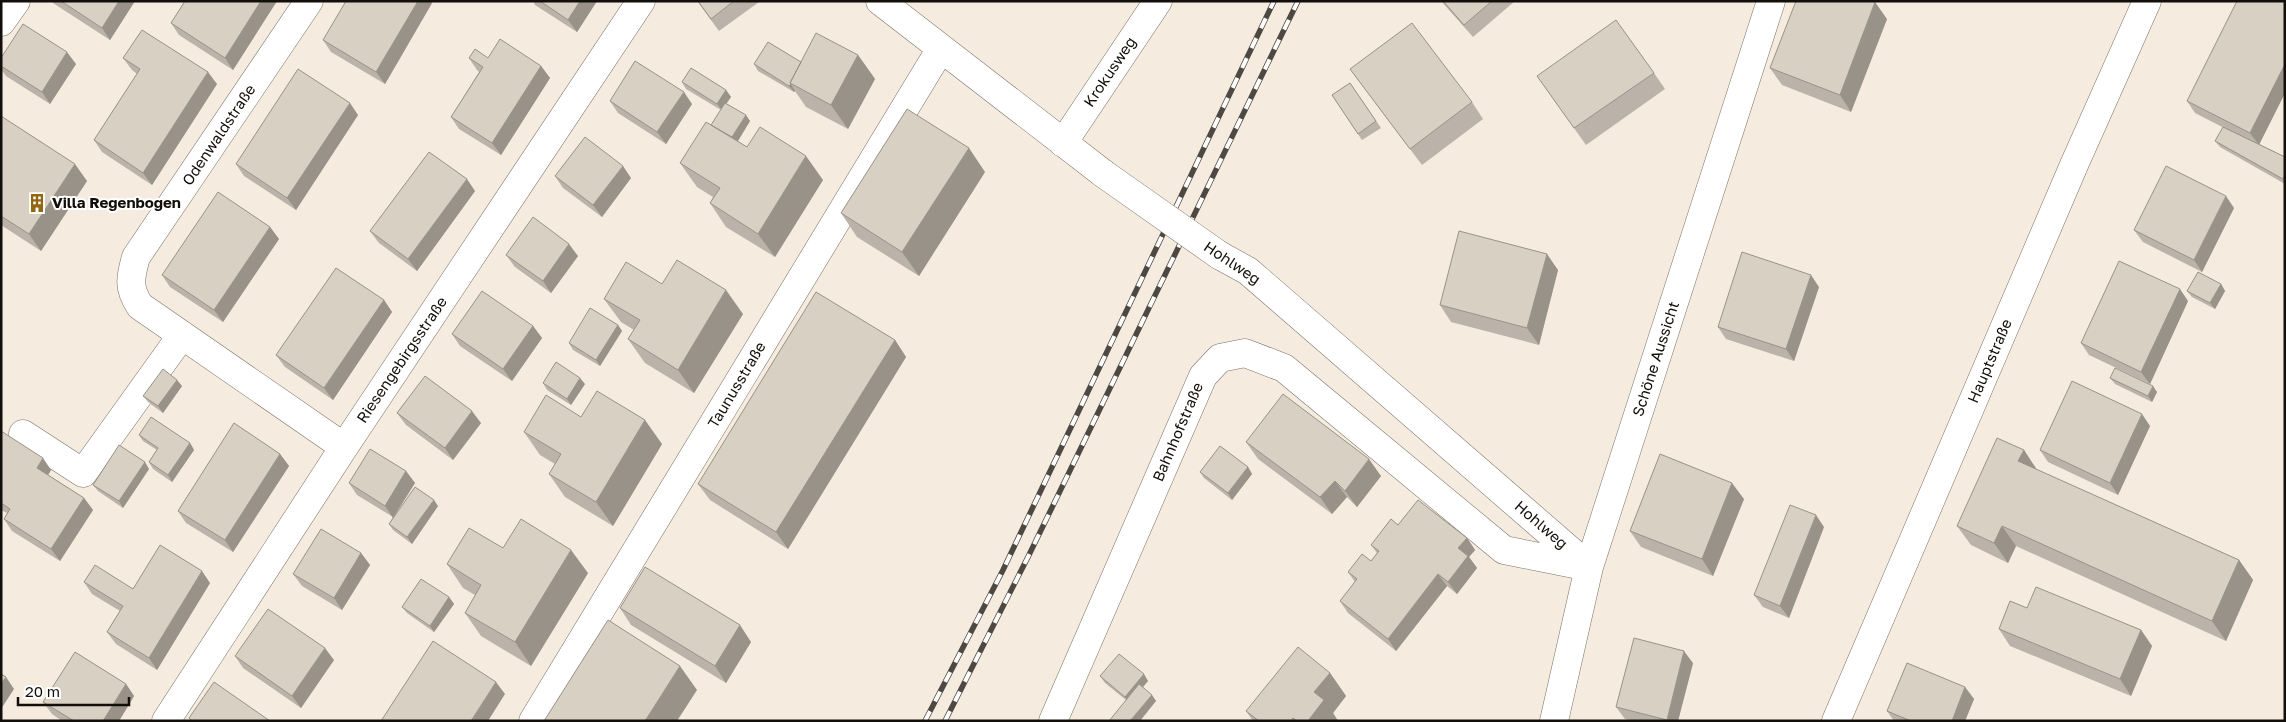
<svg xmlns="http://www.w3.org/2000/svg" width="2286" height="722" font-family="'Golos Text',sans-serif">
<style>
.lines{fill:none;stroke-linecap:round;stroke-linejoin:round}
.minor-casing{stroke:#7a7266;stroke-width:29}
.minor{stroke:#fff;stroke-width:28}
.rail-casing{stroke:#4d4942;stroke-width:5.5}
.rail{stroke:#fff;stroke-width:4;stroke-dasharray:11;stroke-linecap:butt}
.minor-bridge-casing{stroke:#7a7266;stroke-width:29;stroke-linecap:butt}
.minor-bridge{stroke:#fff;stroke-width:28}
.wall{fill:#bbb3a9}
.shaded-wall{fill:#989289}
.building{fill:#d9d0c4;stroke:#989289}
.labels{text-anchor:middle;stroke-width:4;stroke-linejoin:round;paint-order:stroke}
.street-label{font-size:15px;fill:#120f0b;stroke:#fff}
.poi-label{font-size:15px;font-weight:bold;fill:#120f0b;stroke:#fff;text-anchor:start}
</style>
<rect width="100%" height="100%" fill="#f5ebde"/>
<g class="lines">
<g class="minor-casing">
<path id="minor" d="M309,1L136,257C130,278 128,288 140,306L344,447
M880,1L1104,174
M1,22L16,1
M1063,143L1158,1
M1219,255L1248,271L1588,566
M23,434L83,473L182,335
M166,721L344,447L641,1
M533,721L940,50
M1053,721L1203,376L1220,358L1245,353L1284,368L1504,550L1589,567
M1554,721L1589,567L1771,1
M1836,721L2074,165L2147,1"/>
</g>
<use href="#minor" class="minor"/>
<g class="rail-casing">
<path id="rail" d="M925,721L1003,570L1274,1
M945,721L1028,557L1298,1"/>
</g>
<use href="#rail" class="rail"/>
<g class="minor-bridge-casing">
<path id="minor-bridge" d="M1104,174L1219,255"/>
</g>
<use href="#minor-bridge" class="minor-bridge"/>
</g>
<path class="wall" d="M52,1H135L110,40L53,3Z
M185,1H277L233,70L179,35L171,23Z
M533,1H597L577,32L535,5Z
M697,1H759V2L719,31Z
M1441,1H1515L1473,37Z
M2285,2V93L2259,144L2285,157V184L2220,147L2215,141L2234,133L2195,113L2187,101Z
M432,3L385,84L331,52L323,40Z
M1887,19L1851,112L1782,85L1770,68Z
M858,55L875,79L848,129L806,107L795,91L794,92L758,71L754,64L801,62Z
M1,58L76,64L50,104L6,76L1,69Z
M123,58L217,84L152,185L102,152L94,140L137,74L132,70Z
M469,58H488L541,66L550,78L501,155L459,129L451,117L479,72L477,70Z
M1350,69L1472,102L1483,119L1422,165Z
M1654,73L1665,89L1586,145L1537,76Z
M682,82L726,90L731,97L726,103L750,121L738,141L747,147L823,180L775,257L726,227L710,203L713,197L697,187L680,163L711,125L721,110L686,89Z
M1350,83L1381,128L1362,140L1332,95Z
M610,101L692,104L666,144L618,113Z
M358,115L296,210L244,176L236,164Z
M1,116L87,181L41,251L1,225Z
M985,172L919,276L857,237L841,213Z
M555,176L631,178L602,217L563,188Z
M475,191L417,271L379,243L370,231Z
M2234,208L2202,272L2143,242L2134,230Z
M270,227L279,239L223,322L170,287L162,275Z
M506,255L578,256L551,293L515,267Z
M1558,270L1539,345L1451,322L1440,305Z
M662,284L743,314L694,393L645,363L628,339L634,330L621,322L604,299Z
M2221,284L2225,291L2215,309L2192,297L2187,291Z
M1819,287L1794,361L1726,339L1718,327Z
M384,300L392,312L333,400L285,367L276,355Z
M2188,301L2150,384L2089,355L2081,343Z
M618,325L622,331L600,366L573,350L569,343Z
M533,326L542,338L512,381L460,346L452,334Z
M895,340L906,357L788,549L710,500L698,484Z
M2110,378L2157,392L2152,402L2115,384Z
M543,383L585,384L571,405L547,390Z
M182,386L163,413L148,402L143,396Z
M397,413L481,423L453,460L406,425Z
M581,417L662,444L613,526L565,497L549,474L555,464L540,455L524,432Z
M2150,426L2118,495L2048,462L2040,450Z
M1,431L51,470L48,475L84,498L93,510L60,561L12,531L4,519L7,513L1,510Z
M139,435L190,443L194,450L172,482L153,469L149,462L157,450L143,441Z
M1246,442L1381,476L1357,507L1347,497L1332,514L1258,459Z
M2024,450L2037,470L2239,560L2253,580L2226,641L2016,546L2008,563L1971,545L1957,526Z
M280,454L289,466L233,552L186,523L178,511Z
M1248,467L1252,474L1232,500L1204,478L1200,472Z
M149,469L123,508L98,491L93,485Z
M406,471L415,483L396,513L438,506L412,544L393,530L389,524L393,517L357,495L349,483Z
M1744,499L1713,576L1641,547L1630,531Z
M1398,525L1467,538L1475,550L1469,557L1477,568L1457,594L1447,586L1396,651L1348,613L1340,601L1355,582L1348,572L1371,561L1377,553L1371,545Z
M1824,527L1789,618L1763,607L1754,595Z
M503,548L588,573L531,666L481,636L465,613L475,595L463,588L447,564Z
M361,553L370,565L342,610L302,586L293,574Z
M84,582L133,589L210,583L157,670L116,644L107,632L120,611L92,594Z
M449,597L454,604L434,632L407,613L402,607Z
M620,608L751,642L726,683L631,625Z
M2027,608L2141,630L2152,646L2131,696L2010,646L1999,629Z
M235,656L334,660L301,708L243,668Z
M1693,663L1678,721H1633L1625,719L1616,707Z
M1330,673L1346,696L1333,713L1338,721H1253L1246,711Z
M1100,676L1148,681L1143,687L1156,701L1126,700L1105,683Z
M126,684L134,696L119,721H62L52,714L43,702Z
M1965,687L1974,699L1965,721H1894L1887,711Z"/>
<path class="shaded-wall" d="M119,1H135L110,40L102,28Z
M261,1H277L233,70L225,58Z
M418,1H431L432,3L385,84L376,72Z
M580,1H597L577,32L568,20Z
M1875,2L1887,19L1851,112L1840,95Z
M67,52L76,64L50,104L42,92Z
M858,55L875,79L848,129L831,105Z
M2285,64V93L2259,145L2250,133Z
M541,66L550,78L501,155L492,143Z
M208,72L217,84L152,185L143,173Z
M791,84L795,91L794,92L789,86Z
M726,90L731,97L722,110L717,104Z
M684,92L692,104L666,144L657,132Z
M350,103L358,115L296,210L287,198Z
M746,115L750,121L736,144L732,137Z
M969,148L985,172L919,276L902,252Z
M806,156L823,180L775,257L758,234Z
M75,164L87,181L41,251L29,234Z
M623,166L631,178L602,217L593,205Z
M467,179L475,191L417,271L408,259Z
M2226,196L2234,208L2202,272L2194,260Z
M270,227L279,239L223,322L214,310Z
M569,244L578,256L551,293L543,281Z
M1547,254L1558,270L1539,345L1527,328Z
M1811,275L1819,287L1794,361L1786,349Z
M2221,284L2225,291L2215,309L2210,303Z
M2180,289L2188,301L2150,384L2141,372Z
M726,290L743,314L694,393L678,370Z
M384,300L392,312L333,400L324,388Z
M618,325L622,331L600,366L596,360Z
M533,326L542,338L512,381L503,369Z
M895,340L906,357L788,549L776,532Z
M580,378L585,384L571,405L567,399Z
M177,380L182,386L163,413L158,406Z
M2153,386L2157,392L2152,402L2148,396Z
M472,411L481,423L453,460L445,448Z
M2142,414L2150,426L2118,495L2110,483Z
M645,420L662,444L613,526L596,502Z
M190,443L194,450L172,482L168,475Z
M2024,450L2037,470L2018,461Z
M280,454L289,466L233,552L225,540Z
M43,458L51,470L45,480L37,468Z
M1369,459L1381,476L1357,507L1345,491Z
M145,462L149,469L123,508L119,501Z
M1248,467L1252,474L1232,500L1228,493Z
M406,471L415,483L393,518L385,506Z
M1335,481L1347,497L1332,514L1320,497Z
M1732,483L1744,499L1713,576L1702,559Z
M84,498L93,510L60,561L51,549Z
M434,500L438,506L412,544L407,537Z
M1816,515L1824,527L1789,618L1780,606Z
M2002,526L2016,546L2008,563L1994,543Z
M1467,538L1475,550L1469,557L1477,568L1457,594L1448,582L1458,548Z
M571,550L588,573L531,666L515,642Z
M361,553L370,565L342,610L334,598Z
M2239,560L2253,580L2226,641L2212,621Z
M202,571L210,583L157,670L149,658Z
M1438,574L1447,586L1396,651L1388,639Z
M449,597L454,604L434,632L430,626Z
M740,625L751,642L726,683L715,666Z
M2141,630L2152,646L2131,696L2120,679Z
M325,648L334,660L301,708L292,696Z
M1684,651L1693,663L1678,721H1668L1667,720Z
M680,666L697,690L677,721H645Z
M1330,673L1346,696L1333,713L1338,721H1308L1314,692Z
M1144,674L1148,681L1129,703L1125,697Z
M6,677L14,689L1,709V684Z
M496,682L505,694L488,721H471Z
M126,684L134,696L119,721H103Z
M1965,687L1974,699L1965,721H1952Z
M1152,695L1156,701L1140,721H1130Z"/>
<path class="building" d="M61,1H119L102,28Z
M185,1H261L225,58L171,23Z
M346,1H418L376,72L323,40Z
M540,1H580L568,20Z
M698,1H734L711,19Z
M1443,1H1492L1464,25Z
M1796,1H1873L1875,2L1840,95L1770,68Z
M2237,1H2283L2285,2V64L2250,133L2187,101Z
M1616,20L1654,73L1574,128L1537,76Z
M1412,23L1472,102L1410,149L1350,69Z
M23,24L67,52L42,92L1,66V58Z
M142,30L208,72L143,173L94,140L140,69L123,58Z
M816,33L858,55L831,105L790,83Z
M500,39L541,66L492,143L451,117L483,67L469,58L475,49L488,58Z
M768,42L801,62L790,83L791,84L789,86L754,64Z
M635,61L684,92L657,132L610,101Z
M691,68L726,90L717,104L682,82Z
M298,69L350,103L287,198L236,164Z
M1350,83L1376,121L1358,134L1332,95Z
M725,103L746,115L732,137L711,125Z
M907,109L969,148L902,252L841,213Z
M1,116L75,164L29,234L1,216Z
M706,122L747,147L760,127L806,156L758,234L710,203L720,188L680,163Z
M2223,127L2285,157V175L2283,179L2215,141Z
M585,137L623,166L593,205L555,176Z
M429,152L467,179L408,259L370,231Z
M2166,166L2226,196L2194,260L2134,230Z
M218,192L270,227L214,310L162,275Z
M533,217L569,244L543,281L506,255Z
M1459,231L1547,254L1527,328L1440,305Z
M1742,252L1811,275L1786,349L1718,327Z
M677,260L726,290L678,370L628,339L640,320L604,299L626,262L662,284Z
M2119,261L2180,289L2141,372L2081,343Z
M336,268L384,300L324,388L276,355Z
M2198,272L2221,284L2210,303L2187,291Z
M482,291L533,326L503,369L452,334Z
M816,292L895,340L776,532L698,484Z
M590,308L618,325L596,360L569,343Z
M556,362L580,378L567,399L543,383Z
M2115,368L2153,386L2148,396L2110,378Z
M163,369L177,380L158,406L143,396Z
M425,376L472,411L445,448L397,413Z
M2072,381L2142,414L2110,483L2040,450Z
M597,391L645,420L596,502L549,474L561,454L524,432L546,395L581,417Z
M1283,394L1369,459L1345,491L1335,481L1320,497L1246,442Z
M151,417L190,443L168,475L149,462L158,448L139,435Z
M234,423L280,454L225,540L178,511Z
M1,431L43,458L37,468L84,498L51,549L4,519L10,509L1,503Z
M1997,438L2024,450L2018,461L2239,560L2212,621L2002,526L1994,543L1957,526Z
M119,445L145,462L119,501L93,485Z
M1220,446L1248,467L1228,493L1200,472Z
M370,449L406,471L385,506L349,483Z
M1660,454L1732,483L1702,559L1630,531Z
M415,487L434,500L407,537L389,524Z
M1418,500L1467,538L1458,548L1468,556L1448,582L1438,574L1388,639L1340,601L1357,579L1348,572L1362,554L1371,561L1379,551L1371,545L1391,519L1398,525Z
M1790,505L1816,515L1780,606L1754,595Z
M521,519L571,550L515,642L465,613L481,585L447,564L469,528L503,548Z
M321,529L361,553L334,598L293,574Z
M160,545L202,571L149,658L107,632L123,606L84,582L95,565L133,589Z
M645,567L740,625L715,666L620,608Z
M421,579L449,597L430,626L402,607Z
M2036,587L2141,630L2120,679L1999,629L2010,601L2027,608Z
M268,609L325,648L292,696L235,656Z
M608,620L680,666L645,721H544Z
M1634,638L1684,651L1667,720L1616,707Z
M433,641L496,682L471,721H381Z
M1298,647L1330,673L1314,692L1324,700L1308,721H1297L1293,718L1291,721H1259L1246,711Z
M75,652L126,684L103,721H74L43,702Z
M1119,654L1144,674L1125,697L1100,676Z
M1907,663L1965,687L1952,721H1911L1887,711Z
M1,674L6,677L1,684Z
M214,682L270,721H192L189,718Z
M1139,684L1152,695L1130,721H1109Z"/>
<defs>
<g id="building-bare" transform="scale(1.5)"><path d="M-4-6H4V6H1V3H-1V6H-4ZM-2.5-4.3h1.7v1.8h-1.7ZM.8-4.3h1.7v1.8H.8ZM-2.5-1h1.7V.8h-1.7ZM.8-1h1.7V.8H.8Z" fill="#936612" stroke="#fff" stroke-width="2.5" paint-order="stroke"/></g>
</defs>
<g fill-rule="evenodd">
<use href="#building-bare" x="37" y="203"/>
</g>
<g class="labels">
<g class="street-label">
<text transform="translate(1110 72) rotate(-56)" y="5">Krokusweg</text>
<text transform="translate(219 135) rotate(-56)" y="5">Odenwaldstraße</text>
<text transform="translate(1232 263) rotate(34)" y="5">Hohlweg</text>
<text transform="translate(1656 359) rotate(-72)" y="5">Schöne Aussicht</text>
<text transform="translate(402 360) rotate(-56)" y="5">Riesengebirgsstraße</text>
<text transform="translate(1990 361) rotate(-67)" y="5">Hauptstraße</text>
<text transform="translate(737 385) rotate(-59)" y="5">Taunusstraße</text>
<text transform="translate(1178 432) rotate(-67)" y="5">Bahnhofstraße</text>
<text transform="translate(1541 525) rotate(41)" y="5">Hohlweg</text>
</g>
<g class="poi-label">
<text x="52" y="208">Villa Regenbogen</text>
</g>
</g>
<rect width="2286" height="722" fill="none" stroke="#120f0b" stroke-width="5"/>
<path d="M18 697v8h111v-8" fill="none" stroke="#120f0b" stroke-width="2.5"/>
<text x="25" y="697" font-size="15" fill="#120f0b" stroke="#ffffff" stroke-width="4" paint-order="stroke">20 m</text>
</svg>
